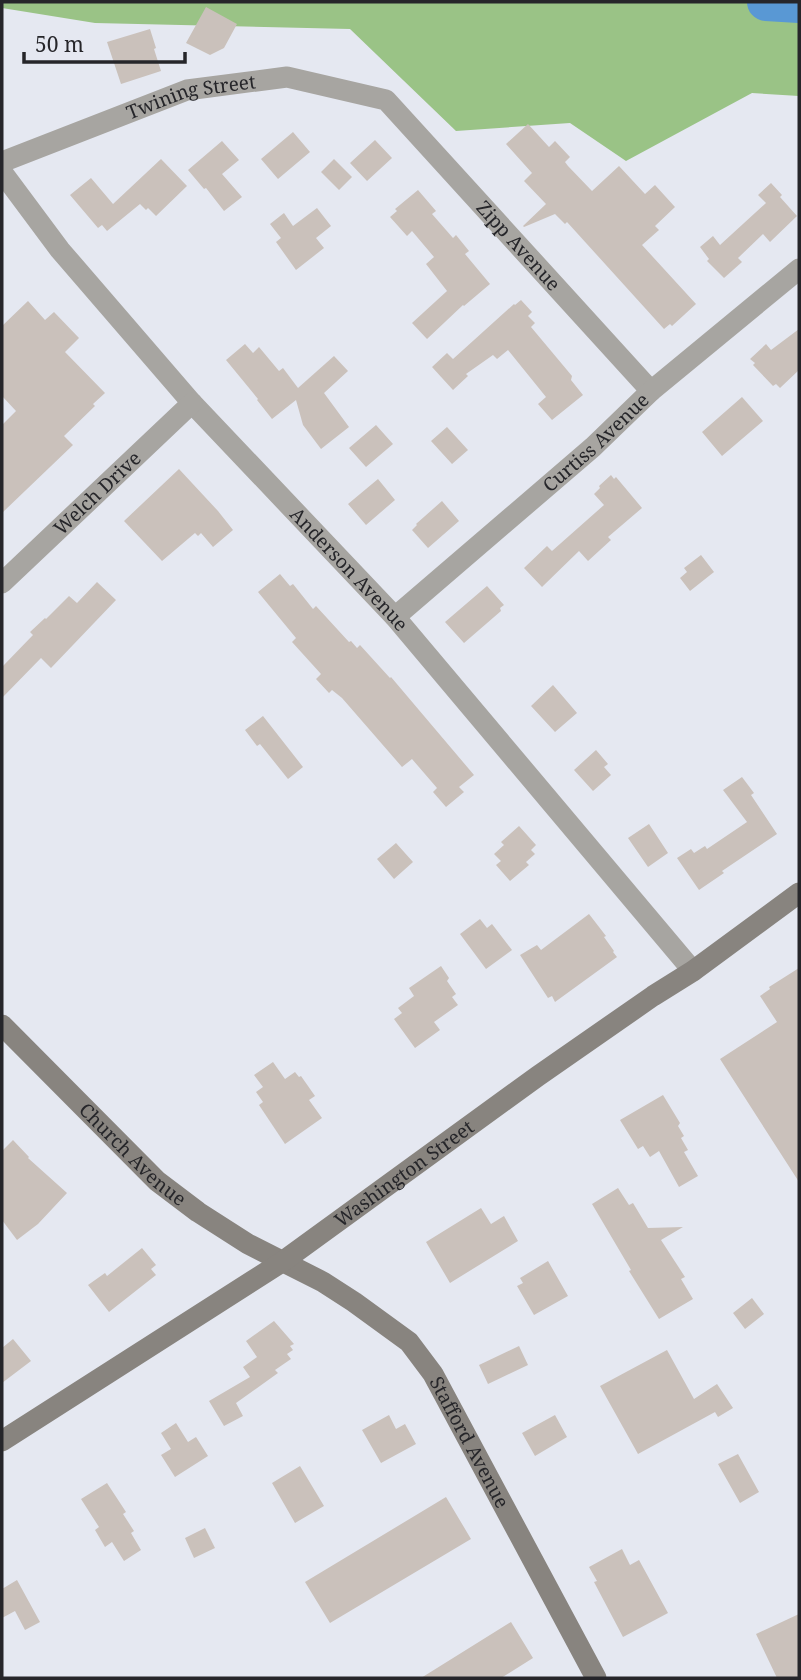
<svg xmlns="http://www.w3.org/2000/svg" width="801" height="1680" font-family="'Noto Serif',serif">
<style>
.green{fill:#9ac386}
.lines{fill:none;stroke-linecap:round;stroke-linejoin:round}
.river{stroke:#5998d4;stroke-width:38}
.building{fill:#cac1bb}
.street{stroke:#a7a5a1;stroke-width:21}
.secondary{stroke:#88847f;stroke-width:21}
.labels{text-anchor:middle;stroke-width:5;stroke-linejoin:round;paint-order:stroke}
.street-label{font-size:19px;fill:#26262a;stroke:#e5e8f1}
</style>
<rect width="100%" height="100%" fill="#e5e8f1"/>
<path class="green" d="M2,2H799V96L752,93L626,161L570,123L456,131L350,29L95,23L2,8Z"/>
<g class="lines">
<path class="river" d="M766,2L799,4"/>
</g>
<path class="building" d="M206,7L237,24L224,48L210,55L186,43Z
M150,29L156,48L154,49L161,71L121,84L107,42Z
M528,124L549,147L555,141L570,157L565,162L568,166L592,191L619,166L645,194L655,185L675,207L655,226L659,230L642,245L696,304L672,326L670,324L664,329L567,222L565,224L555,214L524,227L523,226L546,204L524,181L532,173L506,144Z
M293,132L310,152L278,179L261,159Z
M375,140L392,158L367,181L350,163Z
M222,141L239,160L222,174L242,197L224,211L206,188L204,189L188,170Z
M161,159L187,186L156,216L148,208L146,210L140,204L107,231L102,225L98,228L70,195L91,178L113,204Z
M334,159L352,177L339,190L321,172Z
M771,183L782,195L780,197L797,216L770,242L763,234L738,258L742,262L724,278L707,261L709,259L700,247L713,236L720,245L766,203L758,195Z
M418,190L436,211L432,214L453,238L456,235L469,251L465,254L490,284L464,306L463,305L427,339L412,323L447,291L426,264L434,257L412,231L407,236L390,217L397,211L395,209Z
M317,208L331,226L316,238L324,248L296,270L276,242L281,238L270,224L284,213L293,226Z
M521,300L532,312L528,316L535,323L531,327L572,376L571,380L583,395L552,420L538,404L546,397L508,350L497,359L493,355L466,374L468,376L453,390L432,367L447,353L453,359L514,304L515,305Z
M28,301L45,320L54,312L79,338L65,352L105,393L93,404L95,406L64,436L73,445L2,513V425L16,411L2,396V326Z
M799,329V370L780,388L776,384L773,386L753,365L755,363L750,359L766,344L771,350Z
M245,344L253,353L259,347L279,371L283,368L298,388L334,356L348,371L324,393L349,427L321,449L303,425L296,400L272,419L257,400L258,399L226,360Z
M742,397L763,421L722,456L702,432Z
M376,425L393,444L366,467L349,448Z
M447,427L468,450L452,464L431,441Z
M179,469L218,511L233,530L213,547L201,533L198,536L195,533L162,561L124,521Z
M611,475L614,479L616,477L642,508L608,537L611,540L588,561L579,551L542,587L524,568L547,546L552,551L604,505L594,494L600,488L599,486Z
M378,479L395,500L366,525L348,504Z
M442,501L459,521L428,548L412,530L417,525L416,524Z
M701,555L714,572L690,591L680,578L687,572L684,568Z
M280,574L290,586L293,584L313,609L316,606L349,642L351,641L357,648L360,645L390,678L391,677L474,775L459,787L464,792L446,807L433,792L437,788L412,759L402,767L342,698L332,690L329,693L316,679L321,674L292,642L296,638L258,592Z
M97,582L116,600L51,668L41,658L2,698V667L33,635L30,632L45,618L46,619L69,596L77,603Z
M487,586L504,605L500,608L501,611L464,643L445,622Z
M553,685L577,713L555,732L531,706Z
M263,716L303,767L288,779L260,744L257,746L245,730Z
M596,750L608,764L604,767L611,775L593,791L574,770Z
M742,777L754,793L751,795L777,834L722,871L724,873L699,890L677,858L691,849L694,853L705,846L707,849L747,822L723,790Z
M649,824L668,853L648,867L628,838Z
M519,826L536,845L531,850L535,854L526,862L529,865L510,881L496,865L501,861L494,854L504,845L501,842Z
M396,843L413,862L394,879L377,859Z
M589,914L606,936L604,937L614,951L613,952L617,957L555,1002L552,996L548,998L520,955L537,945L541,950Z
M480,919L487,928L492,924L512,950L486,969L460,934Z
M441,966L449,978L447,981L456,994L452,997L458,1005L434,1022L440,1030L415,1048L394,1019L402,1013L398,1008L414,996L409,988Z
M799,968V1182L720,1059L777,1022L760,996L770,989L769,987Z
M273,1062L285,1079L295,1072L299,1077L301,1076L315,1096L309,1100L322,1118L285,1144L259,1105L263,1102L256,1092L263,1087L254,1075Z
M663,1095L680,1123L678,1126L684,1136L681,1138L688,1150L684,1152L698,1176L679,1187L659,1151L650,1157L643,1146L638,1149L620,1120Z
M13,1140L29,1157L28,1158L67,1193L38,1224L17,1240L2,1220V1151Z
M618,1188L629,1205L633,1203L648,1228L683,1227L661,1240L685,1277L681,1279L693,1299L659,1319L629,1271L631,1270L592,1204Z
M481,1208L491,1224L504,1216L518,1241L450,1283L426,1242Z
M142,1248L156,1265L151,1269L156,1275L109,1312L88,1285L105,1273L107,1276Z
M548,1261L568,1296L534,1315L517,1286L523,1283L520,1278Z
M752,1298L764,1314L745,1329L733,1313Z
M274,1321L294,1344L290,1346L293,1350L287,1354L291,1359L275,1370L278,1373L236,1403L243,1416L224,1426L209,1401L250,1377L243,1367L257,1357L246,1341Z
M13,1339L31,1361L2,1383V1348Z
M519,1346L528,1365L488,1384L479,1365Z
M667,1350L694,1399L717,1384L733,1408L718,1417L715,1412L638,1454L600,1386Z
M389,1415L396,1429L405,1424L416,1444L381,1463L362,1430Z
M555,1415L567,1437L535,1456L522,1433Z
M176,1423L188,1442L196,1437L208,1456L175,1477L161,1455L171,1449L161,1433Z
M738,1454L759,1492L740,1503L718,1464Z
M300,1466L324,1506L295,1523L272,1483Z
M107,1483L126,1512L123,1514L134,1531L131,1533L141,1550L124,1561L112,1542L105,1547L95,1530L99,1527L81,1499Z
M446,1497L471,1539L330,1623L305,1582Z
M205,1528L215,1548L194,1558L185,1538Z
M622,1549L630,1565L639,1560L668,1613L623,1637L594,1582L597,1581L589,1567Z
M17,1580L40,1622L25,1630L15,1611L2,1618V1589Z
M799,1614V1678H777L756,1634Z
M511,1622L533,1658L501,1678H421Z"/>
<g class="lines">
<g class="street">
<path id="s1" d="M2,162L187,90L287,77L386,100L651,391"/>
<path id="s2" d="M2,172L60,250L192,403L395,617L693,971"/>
<path id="s3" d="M2,583L192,403"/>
<path id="s4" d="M395,617L593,447L651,391L799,269"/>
</g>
<g class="secondary">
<path id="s5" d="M2,1025L157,1181L198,1212L248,1244L323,1282L354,1302L409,1342L433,1374L596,1678"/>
<path id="s6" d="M2,1441L282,1262L538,1076L653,996L693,971L799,893"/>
</g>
</g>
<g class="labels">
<g class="street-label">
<text dy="7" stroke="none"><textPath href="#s1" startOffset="201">Twining Street</textPath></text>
<text dy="7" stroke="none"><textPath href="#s1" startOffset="598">Zipp Avenue</textPath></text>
<text dy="7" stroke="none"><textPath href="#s4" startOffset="266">Curtiss Avenue</textPath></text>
<text dy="7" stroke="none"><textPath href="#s3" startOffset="131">Welch Drive</textPath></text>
<text dy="7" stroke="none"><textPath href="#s2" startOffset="528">Anderson Avenue</textPath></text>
<text dy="7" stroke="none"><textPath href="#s5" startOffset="184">Church Avenue</textPath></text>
<text dy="7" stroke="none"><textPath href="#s6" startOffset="483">Washington Street</textPath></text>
<text dy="7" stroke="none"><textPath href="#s5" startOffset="637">Stafford Avenue</textPath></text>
</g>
</g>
<rect width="801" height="1680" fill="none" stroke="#26262a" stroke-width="7"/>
<path d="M24 52v10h161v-10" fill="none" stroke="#26262a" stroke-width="3.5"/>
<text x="35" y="52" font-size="21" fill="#26262a" stroke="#e5e8f1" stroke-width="5" paint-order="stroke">50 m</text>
</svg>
